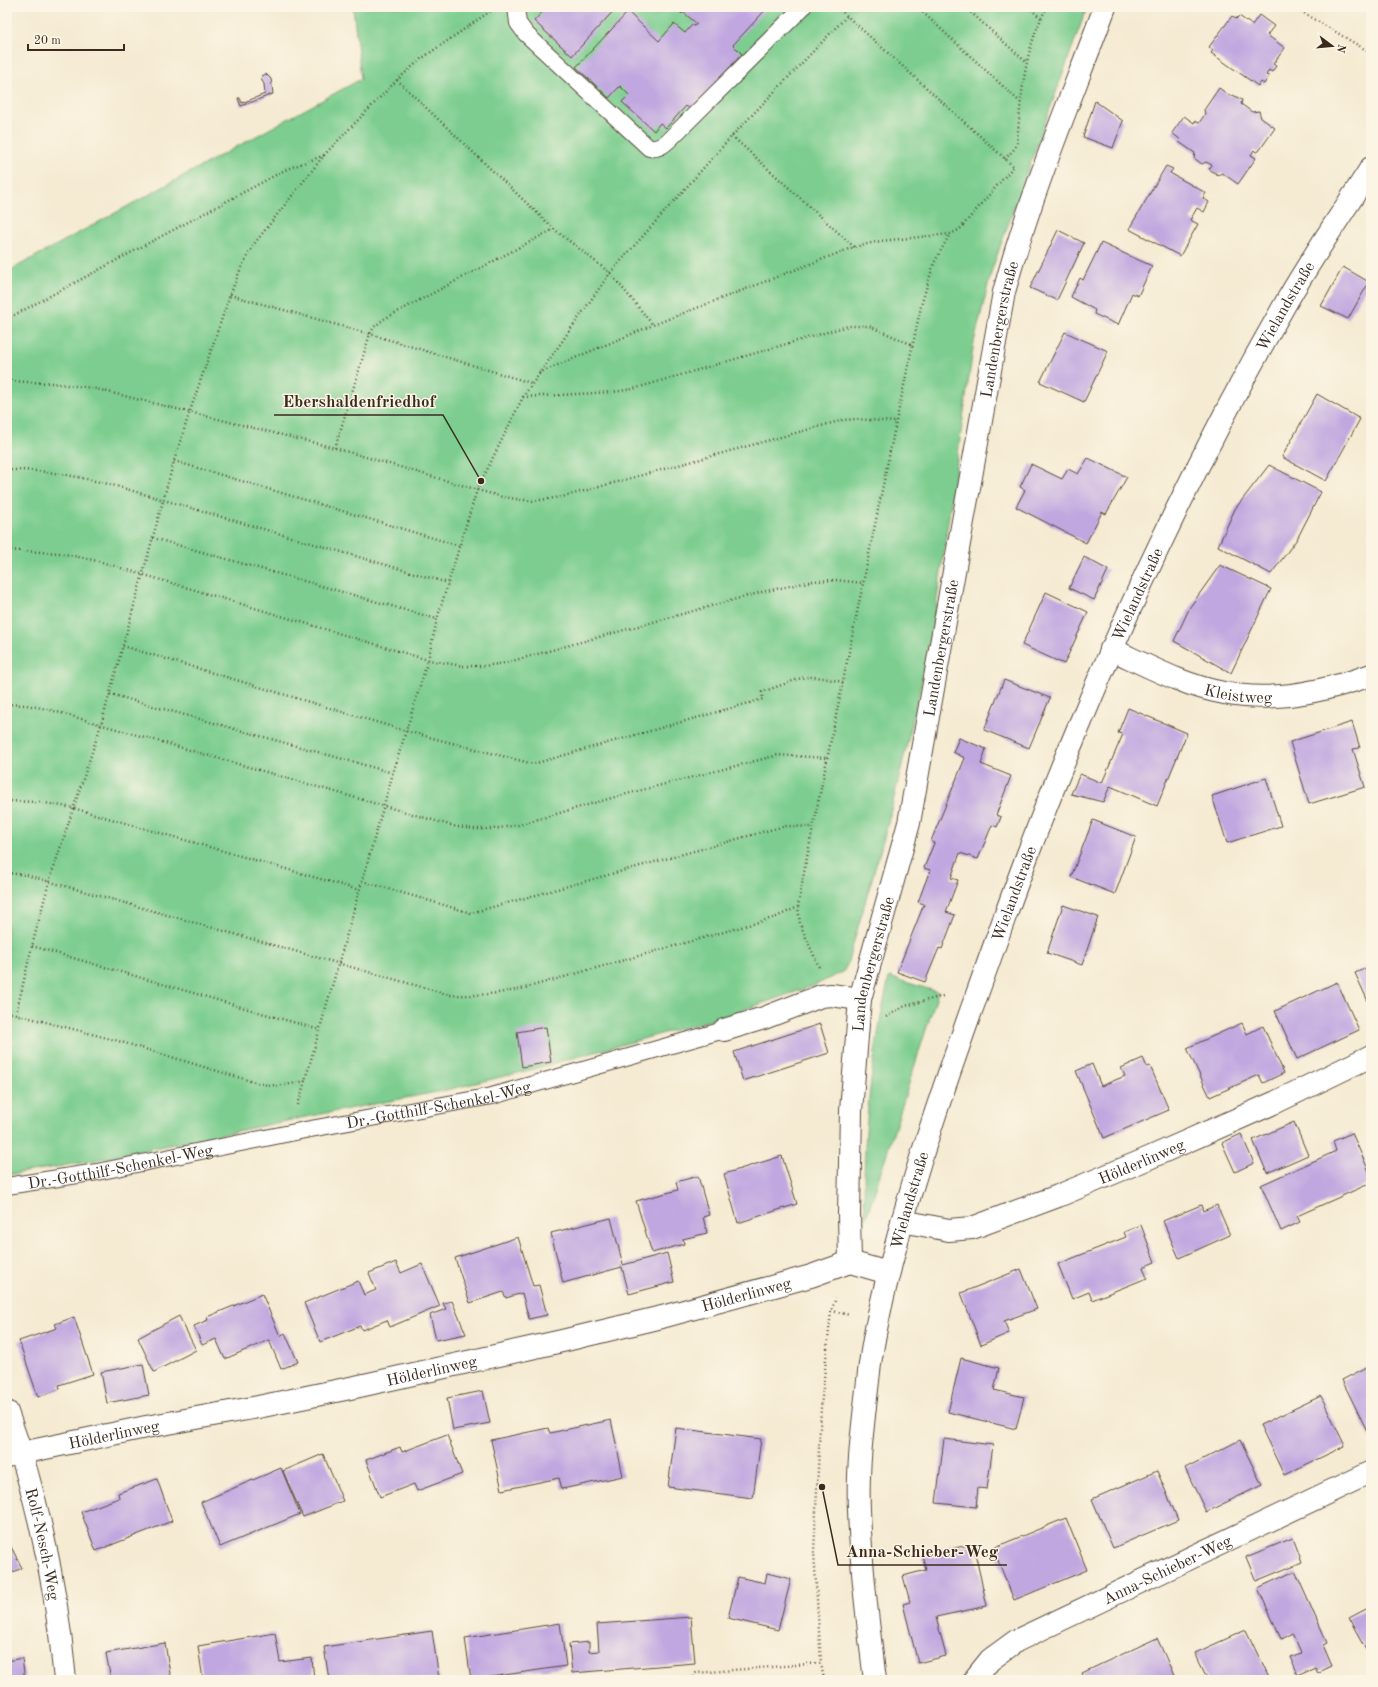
<svg xmlns="http://www.w3.org/2000/svg" width="1378" height="1687" font-family="'Old Standard TT',serif">
<style>
.green{fill:#7ccd8f;stroke:#5c7c56}
.building{fill:#c0a7e0}
.lines{fill:none;stroke-linecap:round;stroke-linejoin:round}
.lane-casing{stroke:#574739;stroke-width:18}
.street-casing{stroke:#574739;stroke-width:24}
.secondary-casing{stroke:#574739;stroke-width:24}
.path{stroke:#574739;stroke-width:2.5;stroke-dasharray:1 3;stroke-linecap:butt}
.lane{stroke:#fff;stroke-width:16}
.street{stroke:#fff;stroke-width:22}
.secondary{stroke:#fff;stroke-width:22}
.labels{text-anchor:middle;stroke-width:3;stroke-linejoin:round;paint-order:stroke}
.street-label{font-size:16px;fill:#3b2a1e;stroke:#fcf5e5}
.leader{fill:none;stroke:#3b2a1e;stroke-width:1.5}
.callout-dot{fill:#3b2a1e;stroke:#fcf5e5;stroke-width:1.5}
.callout-label{font-size:17px;text-anchor:middle;font-weight:bold;fill:#3b2a1e;stroke:#fcf5e5;stroke-width:3;stroke-linejoin:round;paint-order:stroke}
</style>
<rect width="100%" height="100%" fill="#fcf5e5"/>
<filter id="ink" filterUnits="userSpaceOnUse"><feTurbulence type="fractalNoise" baseFrequency=".025" numOctaves="2"/><feDisplacementMap in="SourceGraphic" scale="8" xChannelSelector="R" yChannelSelector="G"/><feConvolveMatrix kernelMatrix="1 2 1 2 8 2 1 2 1" color-interpolation-filters="sRGB"/></filter>
<filter id="wash" filterUnits="userSpaceOnUse"><feTurbulence type="fractalNoise" baseFrequency=".012" numOctaves="4" result="noise"/><feDisplacementMap in="SourceGraphic" scale="16" xChannelSelector="R" yChannelSelector="G"/><feGaussianBlur stdDeviation="0.9" result="paint"/><feColorMatrix in="noise" values="0 0 0 0 0 0 0 0 0 0 0 0 0 0 0 0 0 1.4 0 .05"/><feComposite in="paint" operator="in"/></filter>
<g filter="url(#wash)">
<rect width="100%" height="100%" fill="#f5ebd3"/>
<path class="green" d="M353,7H1087L992,269L974,342L934,620L920,690L887,827L847,965L843,972L813,986L719,1018L522,1072L442,1091L301,1118L86,1162L7,1175V272L361,79Z
M889,977L938,992L866,1219L865,1218C861,1137 872,1056 889,977Z"/>
<g id="blocks">
<path class="building" d="M547,7H617L572,56L534,21Z
M659,7H674L668,11Z
M674,7H768L733,45L742,54L691,110L686,106L666,128L660,123L654,131L622,102L629,95L620,86L609,98L576,67L628,12L659,41L674,24L685,33L692,25L694,26L697,24L683,12L682,14Z
M1259,15L1274,26L1267,35L1285,48L1273,64L1276,66L1272,72L1269,70L1266,75L1269,76L1264,84L1261,82L1258,86L1211,53L1213,50L1209,47L1232,16L1236,19L1239,16L1252,25Z
M266,74L271,79L273,94L241,106L238,98H240L242,103L265,94L264,84L261,79L262,76Z
M1219,88L1230,96L1233,95L1242,100L1241,104L1252,112L1259,111L1261,118L1275,128L1259,151L1256,152L1254,150L1251,155L1256,158L1238,184L1222,173L1218,175L1209,169L1212,165L1206,162L1202,164L1194,158L1195,153L1179,142L1181,140L1172,133L1184,116L1194,123L1195,121L1199,123L1205,114L1204,110Z
M1095,101L1123,121L1113,148L1083,137Z
M1166,166L1173,169L1170,173L1206,193L1203,198L1209,202L1204,212L1197,208L1190,220L1198,224L1180,256L1129,229Z
M1058,230L1084,243L1057,300L1030,288Z
M1101,243L1152,266L1138,296L1132,293L1118,325L1094,314L1095,310L1071,297L1080,278L1083,280Z
M1343,267L1369,282L1348,319L1321,306Z
M1065,332L1108,351L1084,402L1040,382Z
M1317,394L1360,419L1326,481L1282,457Z
M1088,458L1127,477L1106,514L1102,512L1086,543L1016,507L1025,490L1020,487L1031,464L1062,479L1068,469L1078,474Z
M1269,465L1321,492L1297,539L1271,574L1218,546L1235,509Z
M1084,557L1108,570L1094,600L1069,588Z
M1220,565L1271,589L1231,673L1174,641L1190,607Z
M1046,592L1088,612L1064,664L1022,645Z
M1004,680L1050,698L1029,748L984,730Z
M1128,708L1187,733L1157,806L1110,786L1103,802L1071,794L1080,774L1102,783L1123,734L1118,733Z
M1352,722L1360,748L1353,749L1365,787L1309,804L1290,742Z
M959,738L986,749L981,764L1011,776L996,815L1001,817L997,827L992,825L978,859L960,853L951,878L958,880L946,912L955,915L942,949L939,948L925,982L897,972L924,904L918,902L930,870L924,868L934,843L931,841L965,758L953,752Z
M1266,778L1281,826L1227,843L1212,796Z
M1093,820L1136,837L1115,894L1071,877Z
M1063,905L1098,917L1082,965L1047,953Z
M1371,966V1008L1355,973Z
M1337,982L1359,1030L1297,1059L1275,1011Z
M1242,1023L1247,1034L1263,1026L1284,1073L1263,1083L1259,1075L1210,1097L1187,1048Z
M820,1024L829,1053L743,1081L734,1052Z
M546,1027L551,1062L522,1067L517,1032Z
M1143,1058L1147,1067L1150,1066L1169,1110L1104,1138L1076,1071L1092,1064L1101,1086L1125,1076L1121,1068Z
M1294,1122L1308,1155L1267,1173L1253,1140Z
M1352,1133L1371,1176V1183L1297,1216L1300,1222L1281,1231L1261,1185L1336,1151L1333,1141Z
M1241,1134L1254,1163L1235,1172L1222,1143Z
M782,1156L797,1204L738,1223L724,1174Z
M698,1176L709,1215L703,1217L707,1233L683,1239L684,1244L652,1253L636,1201L678,1190L676,1182Z
M1201,1205L1203,1211L1217,1205L1230,1235L1179,1258L1163,1221Z
M611,1218L623,1265L667,1253L674,1282L629,1294L622,1267L563,1283L551,1233Z
M1141,1225L1155,1262L1143,1267L1147,1278L1092,1300L1089,1292L1072,1299L1058,1264L1126,1237L1124,1232Z
M518,1237L533,1286L539,1285L547,1315L529,1319L522,1293L506,1298L503,1292L470,1303L455,1258Z
M396,1262L401,1273L422,1264L440,1306L390,1327L387,1320L362,1330L360,1326L320,1342L304,1303L358,1281L364,1295L376,1290L369,1273Z
M1021,1269L1037,1309L1004,1321L1009,1333L981,1345L961,1293Z
M262,1294L280,1336L285,1333L298,1362L281,1369L269,1340L225,1359L216,1339L202,1345L194,1326L208,1320L207,1317Z
M452,1301L466,1334L436,1340L430,1315L446,1309L443,1303Z
M179,1316L196,1350L154,1372L138,1338Z
M74,1317L93,1374L59,1385L60,1389L38,1397L19,1341L57,1328L55,1324Z
M961,1358L999,1368L994,1390L1024,1397L1016,1429L948,1412Z
M143,1364L149,1395L107,1403L101,1372Z
M1371,1365V1439L1342,1380Z
M483,1391L490,1423L453,1430L447,1398Z
M1321,1396L1345,1446L1284,1475L1260,1425Z
M611,1420L623,1476L562,1489L559,1478L502,1490L491,1440L548,1428L550,1433Z
M676,1428L761,1439L753,1498L668,1487Z
M447,1435L462,1474L417,1491L414,1484L380,1497L366,1460L400,1447L402,1452Z
M944,1439L993,1445L987,1489L978,1488L976,1507L936,1503Z
M1240,1440L1262,1485L1206,1512L1185,1468Z
M323,1454L343,1501L303,1517L283,1471Z
M281,1468L300,1514L220,1547L201,1502Z
M1157,1471L1178,1520L1113,1548L1092,1499Z
M157,1479L172,1521L96,1551L81,1512L119,1498L118,1493Z
M1066,1518L1087,1570L1014,1600L993,1548Z
M1293,1538L1302,1562L1256,1581L1246,1557Z
M973,1544L987,1606L936,1617L946,1656L918,1663L903,1604L910,1602L903,1576L926,1570L922,1555Z
M10,1545L22,1568L7,1575V1546Z
M1371,1558V1568L1367,1560Z
M1295,1571L1327,1643L1323,1645L1332,1666L1319,1672L1316,1667L1298,1675L1290,1657L1301,1653L1292,1633L1281,1639L1258,1588Z
M767,1573L791,1579L778,1630L728,1618L738,1577L765,1583Z
M1371,1606V1647L1366,1650L1348,1618Z
M691,1617L695,1663L572,1673L569,1644L589,1642V1652L599,1651L597,1624Z
M560,1623L566,1666L471,1680L465,1638Z
M1246,1630L1270,1680H1208L1195,1653Z
M432,1631L439,1679L329,1680L324,1647Z
M275,1633L280,1662L312,1658L314,1680H203L198,1646Z
M1157,1638L1176,1680H1085L1082,1673Z
M165,1643L171,1680H111L106,1653Z
M22,1658L25,1680H7V1661Z"/>
</g>
</g>
<g filter="url(#ink)">
<use href="#blocks" fill-opacity="0" stroke="#574739" stroke-width="1"/>
<g class="lines">
<g class="lane-casing">
<g id="lane">
<path d="M516,7L518,23L526,34L649,148C659,150 666,143 673,136L803,7"/>
<path id="s1" d="M7,1186L97,1172L305,1130L492,1096L724,1030"/>
</g>
</g>
<g class="street-casing">
<g id="street">
<path id="s2" d="M1111,649C1148,666 1185,686 1224,693C1272,703 1326,691 1371,675"/>
<path d="M724,1030L764,1018L821,996L831,995L860,999"/>
<path id="s3" d="M902,1221L949,1230L972,1228L1058,1196L1142,1161L1276,1102L1371,1056"/>
<path id="s4" d="M850,1262L849,1214L851,1111L860,999L909,823L1004,292C1030,195 1070,101 1105,7"/>
<path d="M850,1262L888,1273"/>
<path id="s5" d="M7,1412C38,1497 57,1590 65,1680"/>
<path id="s6" d="M7,1456L146,1427L258,1407L355,1387L562,1341L662,1317L811,1276L850,1262"/>
<path id="s7" d="M974,1680L990,1660L1016,1641L1371,1472"/>
</g>
</g>
<g class="secondary-casing">
<g id="secondary">
<path id="s8" d="M875,1680C868,1624 861,1567 859,1510C857,1464 864,1417 869,1372C874,1329 885,1286 896,1245C918,1160 947,1078 976,997C1007,910 1038,823 1074,738C1136,588 1207,440 1288,299C1314,254 1343,212 1371,168"/>
</g>
</g>
<path class="path" d="M837,7L1013,166
M917,7L1020,102
M965,7L1027,63
M1028,7L1041,18
M1294,7L1371,53
M397,80L554,229L610,273L653,325
M732,136L854,247
M1005,159L1015,148L1017,143C1021,97 1024,48 1047,7
M230,295L370,334L531,383
M7,319L287,169L325,155
M539,373L653,325L854,247L880,241L950,234L959,230L1013,167
M7,381L51,383L92,388L335,448L502,497L532,501L562,497L843,420L856,419L896,422
M523,397L613,392L633,389L848,326H869L913,345
M335,448L370,334L374,327L384,319L554,229
M174,461L460,546
M7,470C45,469 80,477 116,486L448,583
M153,538L437,619
M7,550L59,553L98,561L428,660L463,666H484L505,663L762,592L813,581L835,580L864,583
M123,646L406,731L533,764L763,699L762,692L804,677H817L843,682
M110,694L393,773
M7,704L26,705L47,709L457,827L474,829H493L518,825L615,797L778,755L827,758
M7,801L40,802L73,808L359,890
M7,873L26,875L450,995C476,996 499,994 525,988L752,924L776,917L798,907
M362,881L471,913L777,828L787,826L813,827
M32,946L320,1030
M819,967L800,924L798,907L805,867L896,422L922,302L934,263L950,234
M7,1012L115,1040L257,1083C275,1087 288,1085 305,1081
M16,1014L32,946L49,882L101,725L174,461L190,411L230,295L241,268L254,244L325,154L397,80L421,59L492,10
M886,1017L905,1006L943,996
M298,1105L393,773L428,660L437,619L477,490L523,397L610,273L732,136L847,16
M831,1311L850,1315
M691,1680L696,1673L821,1663
M824,1680L821,1663L814,1552L821,1407L831,1311L836,1298"/>
<use href="#lane" class="lane"/>
<use href="#street" class="street"/>
<use href="#secondary" class="secondary"/>
</g>
</g>
<g class="labels">
<g class="street-label">
<text dy="6" stroke="none"><textPath href="#s8" startOffset="1458">Wielandstraße</textPath></text>
<text dy="6" stroke="none"><textPath href="#s4" startOffset="948">Landenbergerstraße</textPath></text>
<text dy="6" stroke="none"><textPath href="#s8" startOffset="1134">Wielandstraße</textPath></text>
<text dy="6" stroke="none"><textPath href="#s4" startOffset="624">Landenbergerstraße</textPath></text>
<text dy="6" stroke="none"><textPath href="#s2" startOffset="136">Kleistweg</textPath></text>
<text dy="6" stroke="none"><textPath href="#s8" startOffset="810">Wielandstraße</textPath></text>
<text dy="6" stroke="none"><textPath href="#s4" startOffset="300">Landenbergerstraße</textPath></text>
<text dy="6" stroke="none"><textPath href="#s1" startOffset="439">Dr.-Gotthilf-Schenkel-Weg</textPath></text>
<text dy="6" stroke="none"><textPath href="#s3" startOffset="253">Hölderlinweg</textPath></text>
<text dy="6" stroke="none"><textPath href="#s1" startOffset="115">Dr.-Gotthilf-Schenkel-Weg</textPath></text>
<text dy="6" stroke="none"><textPath href="#s8" startOffset="486">Wielandstraße</textPath></text>
<text dy="6" stroke="none"><textPath href="#s6" startOffset="757">Hölderlinweg</textPath></text>
<text dy="6" stroke="none"><textPath href="#s6" startOffset="433">Hölderlinweg</textPath></text>
<text dy="6" stroke="none"><textPath href="#s6" startOffset="109">Hölderlinweg</textPath></text>
<text dy="6" stroke="none"><textPath href="#s5" startOffset="137">Rolf-Nesch-Weg</textPath></text>
<text dy="6" stroke="none"><textPath href="#s7" startOffset="225">Anna-Schieber-Weg</textPath></text>
</g>
</g>
<path class="leader" d="M481 481L443 415H274M822 1487L838 1565H1007"/>
<g class="callout-dot">
<circle cx="481" cy="481" r="4"/>
<circle cx="822" cy="1487" r="4"/>
</g>
<g class="callout-label">
<text x="359" y="407">Ebershaldenfriedhof</text>
<text x="922" y="1557">Anna-Schieber-Weg</text>
</g>
<rect width="1378" height="1687" fill="none" stroke="#fcf5e5" stroke-width="24"/>
<g transform="translate(1332 46) rotate(106)" stroke="#fcf5e5" stroke-width="3" paint-order="stroke">
<path d="M0-3L7 15L0 10L-7 15Z" fill="#3b2a1e"/>
<text y="-6" font-size="11" font-weight="bold" text-anchor="middle" fill="#3b2a1e">N</text>
</g>
<path d="M28 44v6h96v-6" fill="none" stroke="#3b2a1e" stroke-width="2"/>
<text x="34" y="44" font-size="12" fill="#3b2a1e" stroke="#fcf5e5" stroke-width="3" paint-order="stroke">20 m</text>
</svg>
